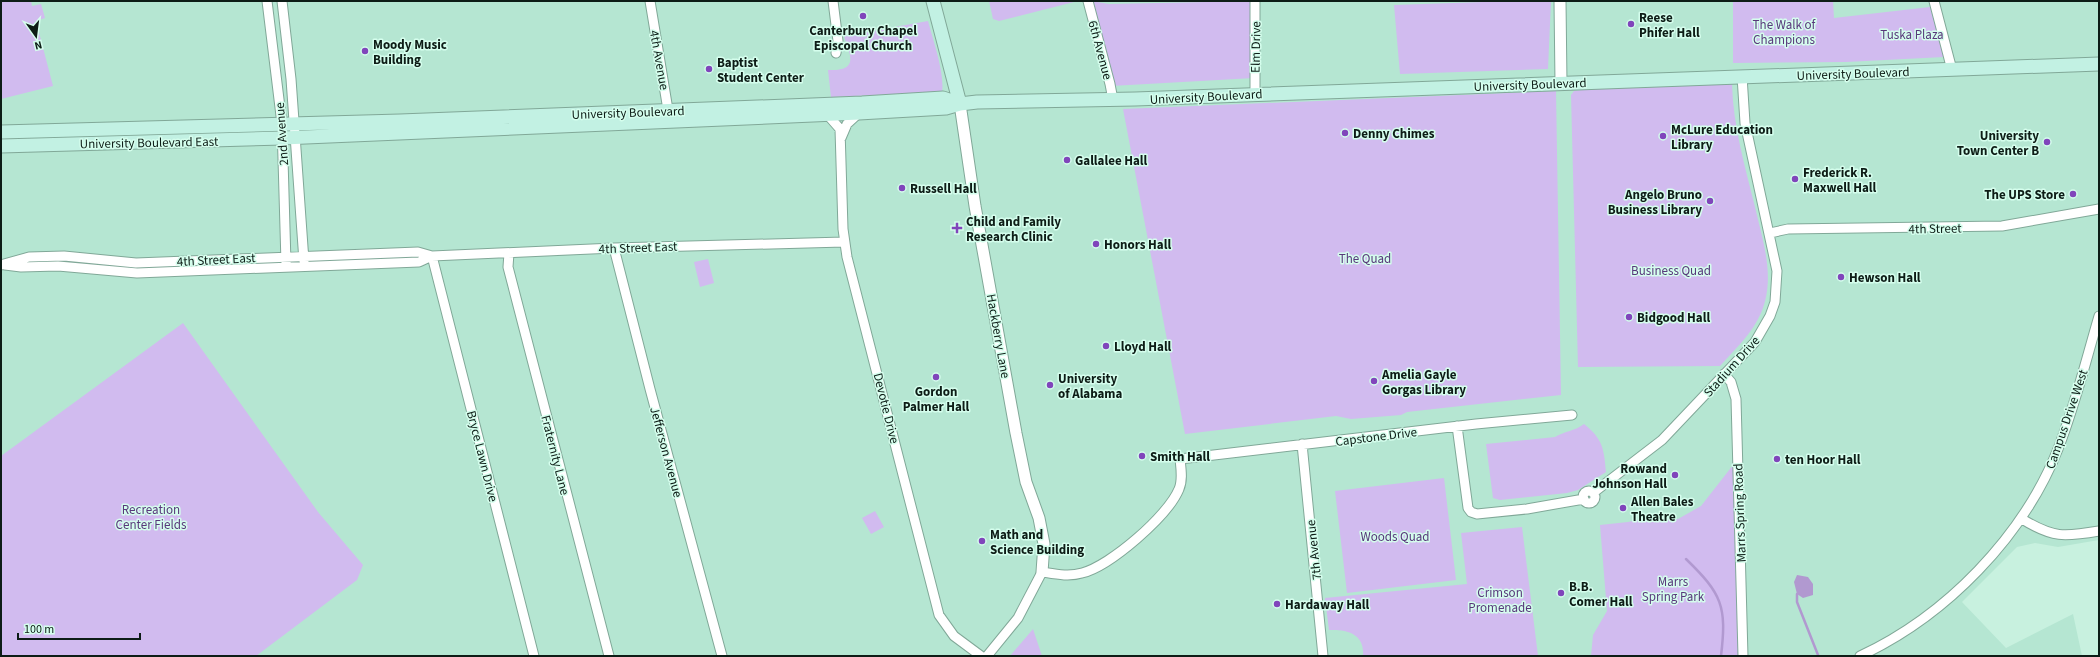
<svg xmlns="http://www.w3.org/2000/svg" width="2100" height="657" font-family="'Source Sans 3',sans-serif">
<style>
.built{fill:#b5e6d2}
.green{fill:#d1bbef}
.water{fill:#b199d0}
.lines{fill:none;stroke-linecap:round;stroke-linejoin:round}
.stream{stroke:#b199d0;stroke-width:2.5}
.minor-casing{stroke:#81a898;stroke-width:11}
.tertiary-casing{stroke:#81a898;stroke-width:13}
.secondary-casing{stroke:#81a898;stroke-width:15}
.minor{stroke:#fff;stroke-width:9}
.tertiary{stroke:#fff;stroke-width:11}
.secondary{stroke:#c2f1e3;stroke-width:13}
.poi-dot{fill:#8045bb;stroke:#d5feed;stroke-width:1.5}
.labels{text-anchor:middle;stroke-width:3;stroke-linejoin:round;paint-order:stroke}
.poi-label{font-size:13px;font-weight:bold;fill:#0d1c16;stroke:#d5feed;text-anchor:start}
.park-label{font-size:13px;fill:#58387b;stroke:#d5feed}
.street-label{font-size:13px;fill:#0d1c16;stroke:#d5feed}
</style>
<rect width="100%" height="100%" fill="#c8f1df"/>
<path class="built" d="M1,1H1929V4L1941,1H2099V540L2058,547L2035,543L2017,547L1962,602L2006,648L2073,614L2082,656H1Z"/>
<path class="green" d="M1,1H31L32,6L41,4L45,18L36,21L53,86L1,99Z
M989,1H1078L999,21L993,19Z
M1091,1L1109,4L1255,1L1254,78L1111,86Z
M1512,1H1551L1548,69L1400,74L1394,5Z
M1733,1H1833L1834,18L1930,7L1944,57L1846,62L1733,63Z
M928,21C933,40 945,74 942,92L831,97L828,70C860,71 850,55 844,36Z
M1664,84H1732C1733,126 1745,166 1755,207C1763,242 1776,278 1761,313C1752,334 1735,349 1720,366L1578,367L1571,95L1574,91L1612,86Z
M1556,91L1561,395L1407,412L1401,415L1351,419L1336,416L1185,434L1123,109Z
M708,259L714,283L700,287L694,262Z
M183,323L318,512L363,565L357,580L256,656H1V456Z
M1584,424C1603,439 1604,449 1606,472L1578,490L1567,493L1500,500L1493,498L1486,444L1555,437C1565,431 1575,431 1584,424Z
M1737,460L1743,656H1591L1593,635L1607,611L1600,525L1628,522L1656,516L1678,519L1701,506Z
M1444,478L1456,580L1347,593L1335,491Z
M875,511L884,527L871,534L862,518Z
M1522,527L1538,656H1363C1365,634 1347,629 1329,630L1325,598L1467,584L1461,533Z
M1033,629L1042,656H1010Z"/>
<path class="water" d="M1797,575L1808,577L1813,584V595L1803,598L1797,594L1794,582Z"/>
<g class="lines">
<path class="stream" d="M1686,559C1722,594 1727,606 1721,656
M1797,594V602L1818,655"/>
<g class="minor-casing">
<path id="minor" d="M267,1L282,124L286,263
M282,1L291,79L304,261
M650,1L669,116
M833,1L838,41L836,53
M1088,1L1110,84L1113,100
M1934,1L1952,70
M1255,93V1
M826,113L840,129L843,229L847,257L939,615L954,636L981,656
M841,138L847,124L859,113
M1770,233L1788,229L2002,226L2099,209
M614,248L650,389L722,656
M509,253L508,267L609,656
M432,256L534,656
M1,265L29,257L64,256L136,263L418,252L432,256L614,248L844,242
M5,265L21,267L58,266L137,273L419,262L432,256
M1724,374L1731,382L1736,399L1743,656
M1457,426L1468,508L1471,512L1477,514L1527,509L1584,499
M1302,444L1323,656
M1583 497a6 6 0 1 1 12 0a6 6 0 1 1-12 0Z
M1593,493L1662,440L1755,342L1770,316L1775,302L1777,271L1745,123L1742,76
M2022,519C2053,538 2064,537 2099,531
M987,656L1018,618L1042,572C1055,574 1069,577 1082,573C1110,566 1168,516 1179,489C1183,480 1181,469 1180,459L1476,424L1572,415
M1860,656C1946,616 2023,537 2058,449C2075,406 2086,360 2099,316"/>
</g>
<g class="tertiary-casing">
<path id="tertiary" d="M1560,1L1561,83
M960,104L975,206L1016,433L1026,482L1039,518L1044,544L1042,572"/>
</g>
<g class="secondary-casing">
<path id="secondary" d="M933,1L960,104
M1,132L400,121L862,103L943,98L960,104
M1,146L283,138L859,113L946,108L960,104L977,102L1135,99L2099,64"/>
</g>
<use href="#minor" class="minor"/>
<use href="#tertiary" class="tertiary"/>
<use href="#secondary" class="secondary"/>
</g>
<g class="poi-dot">
<circle cx="863" cy="16" r="4"/>
<circle cx="1631" cy="24" r="4"/>
<circle cx="365" cy="51" r="4"/>
<circle cx="709" cy="69" r="4"/>
<circle cx="1345" cy="133" r="4"/>
<circle cx="1663" cy="136" r="4"/>
<circle cx="2047" cy="142" r="4"/>
<circle cx="1067" cy="160" r="4"/>
<circle cx="1795" cy="179" r="4"/>
<circle cx="902" cy="188" r="4"/>
<circle cx="2073" cy="194" r="4"/>
<circle cx="1710" cy="201" r="4"/>
<path d="M955 222h4v4h4v4h-4v4h-4v-4h-4v-4h4z"/>
<circle cx="1096" cy="244" r="4"/>
<circle cx="1841" cy="277" r="4"/>
<circle cx="1629" cy="317" r="4"/>
<circle cx="1106" cy="346" r="4"/>
<circle cx="936" cy="377" r="4"/>
<circle cx="1374" cy="381" r="4"/>
<circle cx="1050" cy="385" r="4"/>
<circle cx="1142" cy="456" r="4"/>
<circle cx="1777" cy="459" r="4"/>
<circle cx="1675" cy="475" r="4"/>
<circle cx="1623" cy="508" r="4"/>
<circle cx="982" cy="541" r="4"/>
<circle cx="1561" cy="593" r="4"/>
<circle cx="1277" cy="604" r="4"/>
</g>
<g class="labels">
<g class="poi-label">
<text x="1639" y="22">Reese<tspan x="1639" dy="15">Phifer Hall</tspan></text>
<text x="863" y="35" text-anchor="middle">Canterbury Chapel<tspan x="863" dy="15">Episcopal Church</tspan></text>
<text x="373" y="49">Moody Music<tspan x="373" dy="15">Building</tspan></text>
<text x="717" y="67">Baptist<tspan x="717" dy="15">Student Center</tspan></text>
<text x="1671" y="134">McLure Education<tspan x="1671" dy="15">Library</tspan></text>
<text x="1353" y="138">Denny Chimes</text>
<text x="2039" y="140" text-anchor="end">University<tspan x="2039" dy="15">Town Center B</tspan></text>
<text x="1075" y="165">Gallalee Hall</text>
<text x="1803" y="177">Frederick R.<tspan x="1803" dy="15">Maxwell Hall</tspan></text>
<text x="910" y="193">Russell Hall</text>
<text x="1702" y="199" text-anchor="end">Angelo Bruno<tspan x="1702" dy="15">Business Library</tspan></text>
<text x="2065" y="199" text-anchor="end">The UPS Store</text>
<text x="966" y="226">Child and Family<tspan x="966" dy="15">Research Clinic</tspan></text>
<text x="1104" y="249">Honors Hall</text>
<text x="1849" y="282">Hewson Hall</text>
<text x="1637" y="322">Bidgood Hall</text>
<text x="1114" y="351">Lloyd Hall</text>
<text x="1382" y="379">Amelia Gayle<tspan x="1382" dy="15">Gorgas Library</tspan></text>
<text x="1058" y="383">University<tspan x="1058" dy="15">of Alabama</tspan></text>
<text x="936" y="396" text-anchor="middle">Gordon<tspan x="936" dy="15">Palmer Hall</tspan></text>
<text x="1150" y="461">Smith Hall</text>
<text x="1785" y="464">ten Hoor Hall</text>
<text x="1667" y="473" text-anchor="end">Rowand<tspan x="1667" dy="15">Johnson Hall</tspan></text>
<text x="1631" y="506">Allen Bales<tspan x="1631" dy="15">Theatre</tspan></text>
<text x="990" y="539">Math and<tspan x="990" dy="15">Science Building</tspan></text>
<text x="1569" y="591">B.B.<tspan x="1569" dy="15">Comer Hall</tspan></text>
<text x="1285" y="609">Hardaway Hall</text>
</g>
<g class="park-label">
<text x="1784" y="29">The Walk of<tspan x="1784" dy="15">Champions</tspan></text>
<text x="1912" y="39">Tuska Plaza</text>
<text x="1365" y="263">The Quad</text>
<text x="1671" y="275">Business Quad</text>
<text x="151" y="514">Recreation<tspan x="151" dy="15">Center Fields</tspan></text>
<text x="1395" y="541">Woods Quad</text>
<text x="1673" y="586">Marrs<tspan x="1673" dy="15">Spring Park</tspan></text>
<text x="1500" y="597">Crimson<tspan x="1500" dy="15">Promenade</tspan></text>
</g>
<g class="street-label">
<text transform="translate(1255 47) rotate(-89)" y="5">Elm Drive</text>
<text transform="translate(1101 50) rotate(75)" y="5">6th Avenue</text>
<text transform="translate(660 60) rotate(80)" y="5">4th Avenue</text>
<text transform="translate(1853 73) rotate(-2)" y="5">University Boulevard</text>
<text transform="translate(1530 84) rotate(-2)" y="5">University Boulevard</text>
<text transform="translate(1206 96) rotate(-3)" y="5">University Boulevard</text>
<text transform="translate(628 112) rotate(-2)" y="5">University Boulevard</text>
<text transform="translate(281 134) rotate(-94)" y="5">2nd Avenue</text>
<text transform="translate(149 142) rotate(-1)" y="5">University Boulevard East</text>
<text transform="translate(1935 228) rotate(-1)" y="5">4th Street</text>
<text transform="translate(638 247) rotate(-2)" y="5">4th Street East</text>
<text transform="translate(216 259) rotate(-3)" y="5">4th Street East</text>
<text transform="translate(999 336) rotate(80)" y="5">Hackberry Lane</text>
<text transform="translate(1731 366) rotate(-48)" y="5">Stadium Drive</text>
<text transform="translate(887 408) rotate(76)" y="5">Devotie Drive</text>
<text transform="translate(2066 419) rotate(-71)" y="5">Campus Drive West</text>
<text transform="translate(1376 436) rotate(-7)" y="5">Capstone Drive</text>
<text transform="translate(667 452) rotate(75)" y="5">Jefferson Avenue</text>
<text transform="translate(556 455) rotate(76)" y="5">Fraternity Lane</text>
<text transform="translate(483 456) rotate(76)" y="5">Bryce Lawn Drive</text>
<text transform="translate(1739 513) rotate(-92)" y="5">Marrs Spring Road</text>
<text transform="translate(1313 550) rotate(-96)" y="5">7th Avenue</text>
</g>
</g>
<rect width="2100" height="657" fill="none" stroke="#0d1c16" stroke-width="4"/>
<g transform="translate(36 36) rotate(166)" stroke="#d5feed" stroke-width="3" paint-order="stroke">
<path d="M0-3L7 15L0 10L-7 15Z" fill="#0d1c16"/>
<text y="-6" font-size="11" font-weight="bold" text-anchor="middle" fill="#0d1c16">N</text>
</g>
<path d="M18 633v6h122v-6" fill="none" stroke="#0d1c16" stroke-width="2"/>
<text x="24" y="633" font-size="12" fill="#0d1c16" stroke="#d5feed" stroke-width="3" paint-order="stroke">100 m</text>
</svg>
